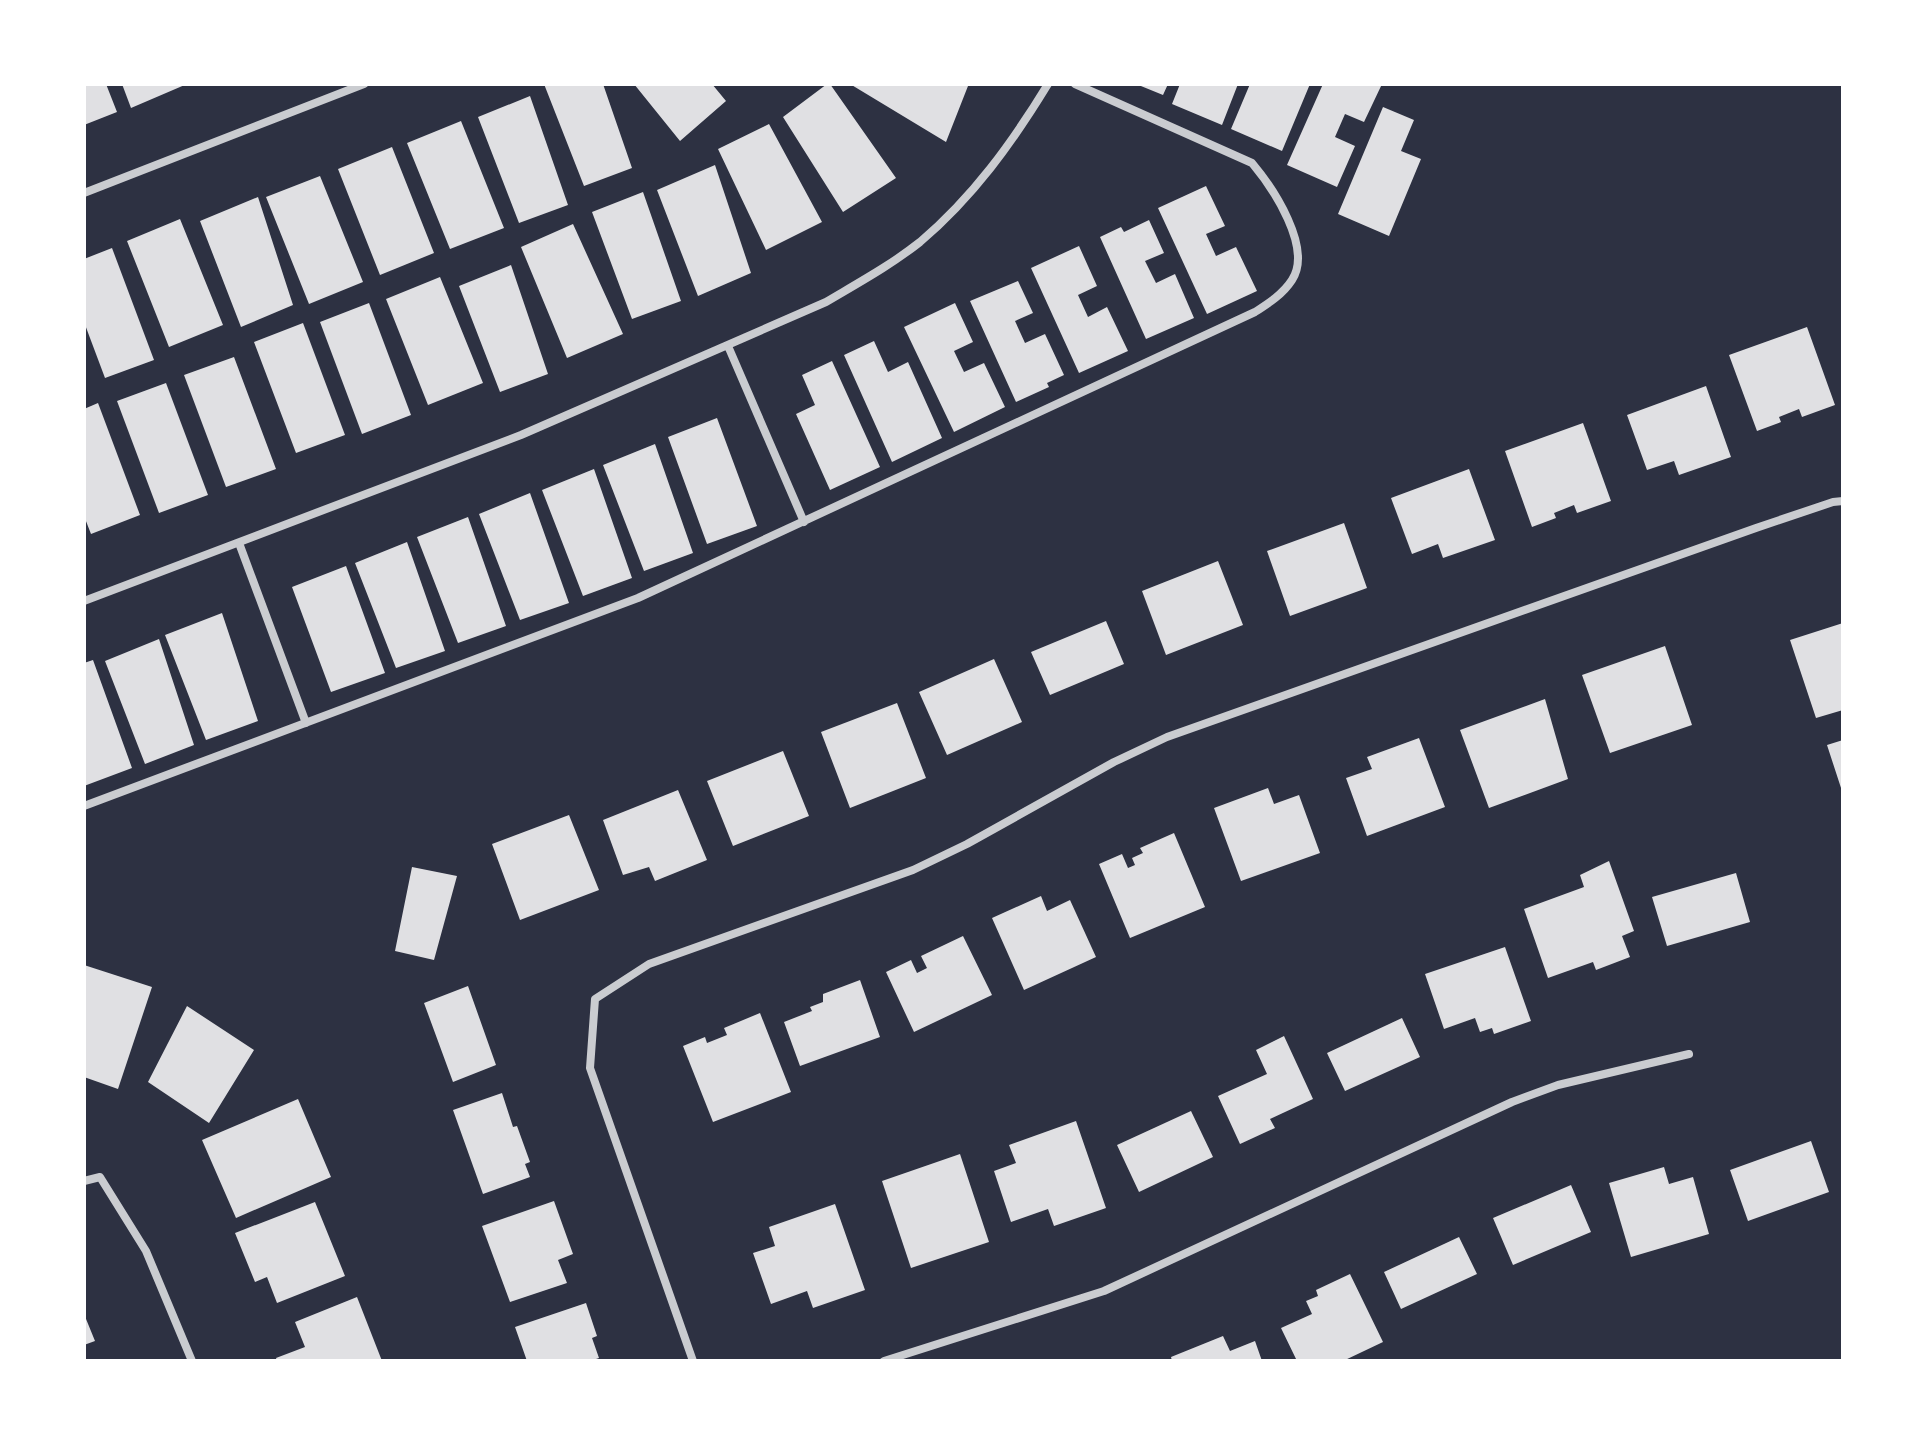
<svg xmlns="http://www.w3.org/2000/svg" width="1927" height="1445" font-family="Rubik,sans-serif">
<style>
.building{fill:#e0e0e3}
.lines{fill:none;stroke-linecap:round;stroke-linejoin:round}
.minor{stroke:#caccd0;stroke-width:8}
</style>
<rect width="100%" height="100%" fill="#2d3142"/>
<path class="building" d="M84,84H106L117,112L84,125Z
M122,84H187L131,108Z
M544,84H603L632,168L584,186Z
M634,84H712L726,101L680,141Z
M827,84H830L896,178L843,212L783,117Z
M850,84H963L968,86L946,142Z
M1136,84H1168L1163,95Z
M1180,84H1238L1222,125L1172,104Z
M1250,84H1310L1282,151L1231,129Z
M1323,84H1382L1364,122L1345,114L1335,137L1355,146L1337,187L1287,165Z
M530,96L568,205L519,223L478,117Z
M1383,107L1414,120L1401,151L1421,159L1389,236L1338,214Z
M461,121L504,228L450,249L407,143Z
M769,124L822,222L766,250L718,149Z
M392,147L434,253L380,275L338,169Z
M715,165L751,273L698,296L657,190Z
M320,176L363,282L309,304L266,197Z
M1206,186L1225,226L1206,234L1216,256L1236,247L1257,291L1207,314L1158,208Z
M643,192L681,301L632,319L592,212Z
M258,197L293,305L241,327L200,221Z
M180,219L223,325L169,347L127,241Z
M1149,220L1164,253L1145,261L1156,283L1175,274L1194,318L1146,339L1100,237L1121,227L1124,232Z
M573,224L623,334L567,358L521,247Z
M1079,246L1097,286L1078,295L1088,317L1107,307L1128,351L1079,373L1031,268Z
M112,248L154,360L105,378L84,322V259Z
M511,265L548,374L500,392L459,286Z
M440,277L483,383L428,405L386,299Z
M1018,281L1033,313L1015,321L1025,343L1045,334L1064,375L1047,383L1049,387L1016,402L970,301Z
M369,303L411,415L362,434L320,322Z
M955,303L973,342L954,351L964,372L984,363L1005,407L954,432L904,327Z
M303,323L345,435L296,453L254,342Z
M1807,327L1835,405L1802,417L1799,409L1779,417L1781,422L1757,431L1729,355Z
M874,341L888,372L908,362L942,438L892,462L844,355Z
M234,357L276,469L226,487L184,375Z
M832,361L880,467L830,490L796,414L815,405L802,375Z
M166,383L208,495L159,513L117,401Z
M1706,386L1731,457L1679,475L1674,461L1647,470L1627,415Z
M98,403L140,515L91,534L84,516V409Z
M717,418L757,526L707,544L668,437Z
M1583,423L1611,501L1577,513L1574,505L1554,513L1556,518L1532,527L1505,451Z
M655,444L693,553L644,571L603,465Z
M594,469L632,578L583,596L542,490Z
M1469,469L1495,540L1443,558L1438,544L1412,554L1391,498Z
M530,493L569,603L520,620L479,514Z
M468,517L506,626L458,643L417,537Z
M1344,523L1367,588L1290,616L1267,551Z
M407,542L445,651L396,668L355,563Z
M1218,561L1243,625L1166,655L1142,591Z
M346,566L385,673L331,692L292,587Z
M222,613L258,721L206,740L165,635Z
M1106,621L1124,664L1050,695L1031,652Z
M1843,623V710L1816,718L1790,640Z
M159,639L194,745L145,764L105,661Z
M1665,646L1692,725L1610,753L1582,675Z
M994,659L1022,722L947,755L919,692Z
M93,660L132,768L84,786V663Z
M1545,699L1568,779L1489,808L1460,730Z
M897,703L926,778L850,808L821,732Z
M1419,738L1445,807L1367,836L1346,778L1372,769L1367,757Z
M1843,740V791H1842L1827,745Z
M783,751L809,816L733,846L707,781Z
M1268,788L1274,804L1299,795L1320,853L1241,881L1214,808Z
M678,790L707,860L655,881L649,867L623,875L603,820Z
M569,815L599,890L520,920L492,844Z
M1174,833L1205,907L1130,938L1099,864L1122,854L1128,868L1135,865L1132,858L1143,853L1140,848Z
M1609,861L1634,931L1622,936L1630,957L1596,970L1593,962L1548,978L1524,909L1584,887L1580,875Z
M412,867L457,876L434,960L395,951Z
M1736,873L1750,922L1667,946L1652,897Z
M1041,896L1047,911L1070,900L1096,957L1024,990L992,918Z
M963,936L992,995L914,1032L886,972L911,960L917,973L927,968L921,956Z
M1505,947L1531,1021L1494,1034L1492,1028L1480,1032L1475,1018L1444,1029L1425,974Z
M84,965L152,987L118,1089L84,1077Z
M860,980L880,1037L800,1066L784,1022L812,1011L810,1007L823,1002V994Z
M468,986L496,1065L453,1082L424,1003Z
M187,1006L254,1050L209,1123L148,1082Z
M760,1013L791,1092L713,1122L683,1046L705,1037L707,1043L727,1035L724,1028Z
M1402,1018L1420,1057L1345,1091L1327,1053Z
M1284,1036L1313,1099L1270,1119L1275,1128L1240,1144L1218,1096L1267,1074L1256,1050Z
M502,1093L513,1127L517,1126L530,1162L525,1164L530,1177L483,1194L453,1110Z
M298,1099L331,1177L236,1218L202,1140Z
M1191,1111L1213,1157L1139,1192L1117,1145Z
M1076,1121L1106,1208L1054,1226L1048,1209L1011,1222L994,1171L1016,1163L1009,1145Z
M1811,1141L1829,1192L1748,1221L1730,1170Z
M960,1154L989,1242L911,1268L882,1181Z
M1664,1167L1669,1184L1693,1177L1709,1234L1631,1257L1609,1183Z
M1571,1185L1591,1232L1513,1265L1493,1218Z
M554,1201L573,1254L558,1260L567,1283L510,1302L482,1226Z
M315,1202L345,1276L277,1303L267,1277L255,1282L235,1233Z
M835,1204L865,1290L813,1308L807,1291L771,1304L753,1253L775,1246L769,1227Z
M1459,1237L1477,1274L1401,1309L1384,1272Z
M1350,1274L1383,1342L1343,1361H1297L1281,1328L1312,1314L1306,1301L1318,1296L1316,1290Z
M357,1297L382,1361H277L276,1358L305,1347L295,1322Z
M586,1303L597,1336L592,1338L599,1358L590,1361H527L515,1327Z
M84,1314L95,1341L84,1345Z
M1223,1336L1230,1351L1255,1341L1262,1361H1172L1171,1357Z"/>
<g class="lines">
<path class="minor" d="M84,193L364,84
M728,346L804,522
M239,543L306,723
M84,601L521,435L826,302C858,283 891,265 920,242C973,197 1012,143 1048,84
M84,806L638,598L1255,312C1269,303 1283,294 1292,280C1313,248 1273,188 1252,163L1075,84
M84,1181L100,1177L146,1251L192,1361
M693,1361L590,1068L595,999L649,964L913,870L967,844L1114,762L1167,737L1756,528L1833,502L1843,501
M884,1361L1104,1291L1512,1102L1558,1085L1689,1054"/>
</g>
<rect width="1927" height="1445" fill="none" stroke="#ffffff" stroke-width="172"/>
</svg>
